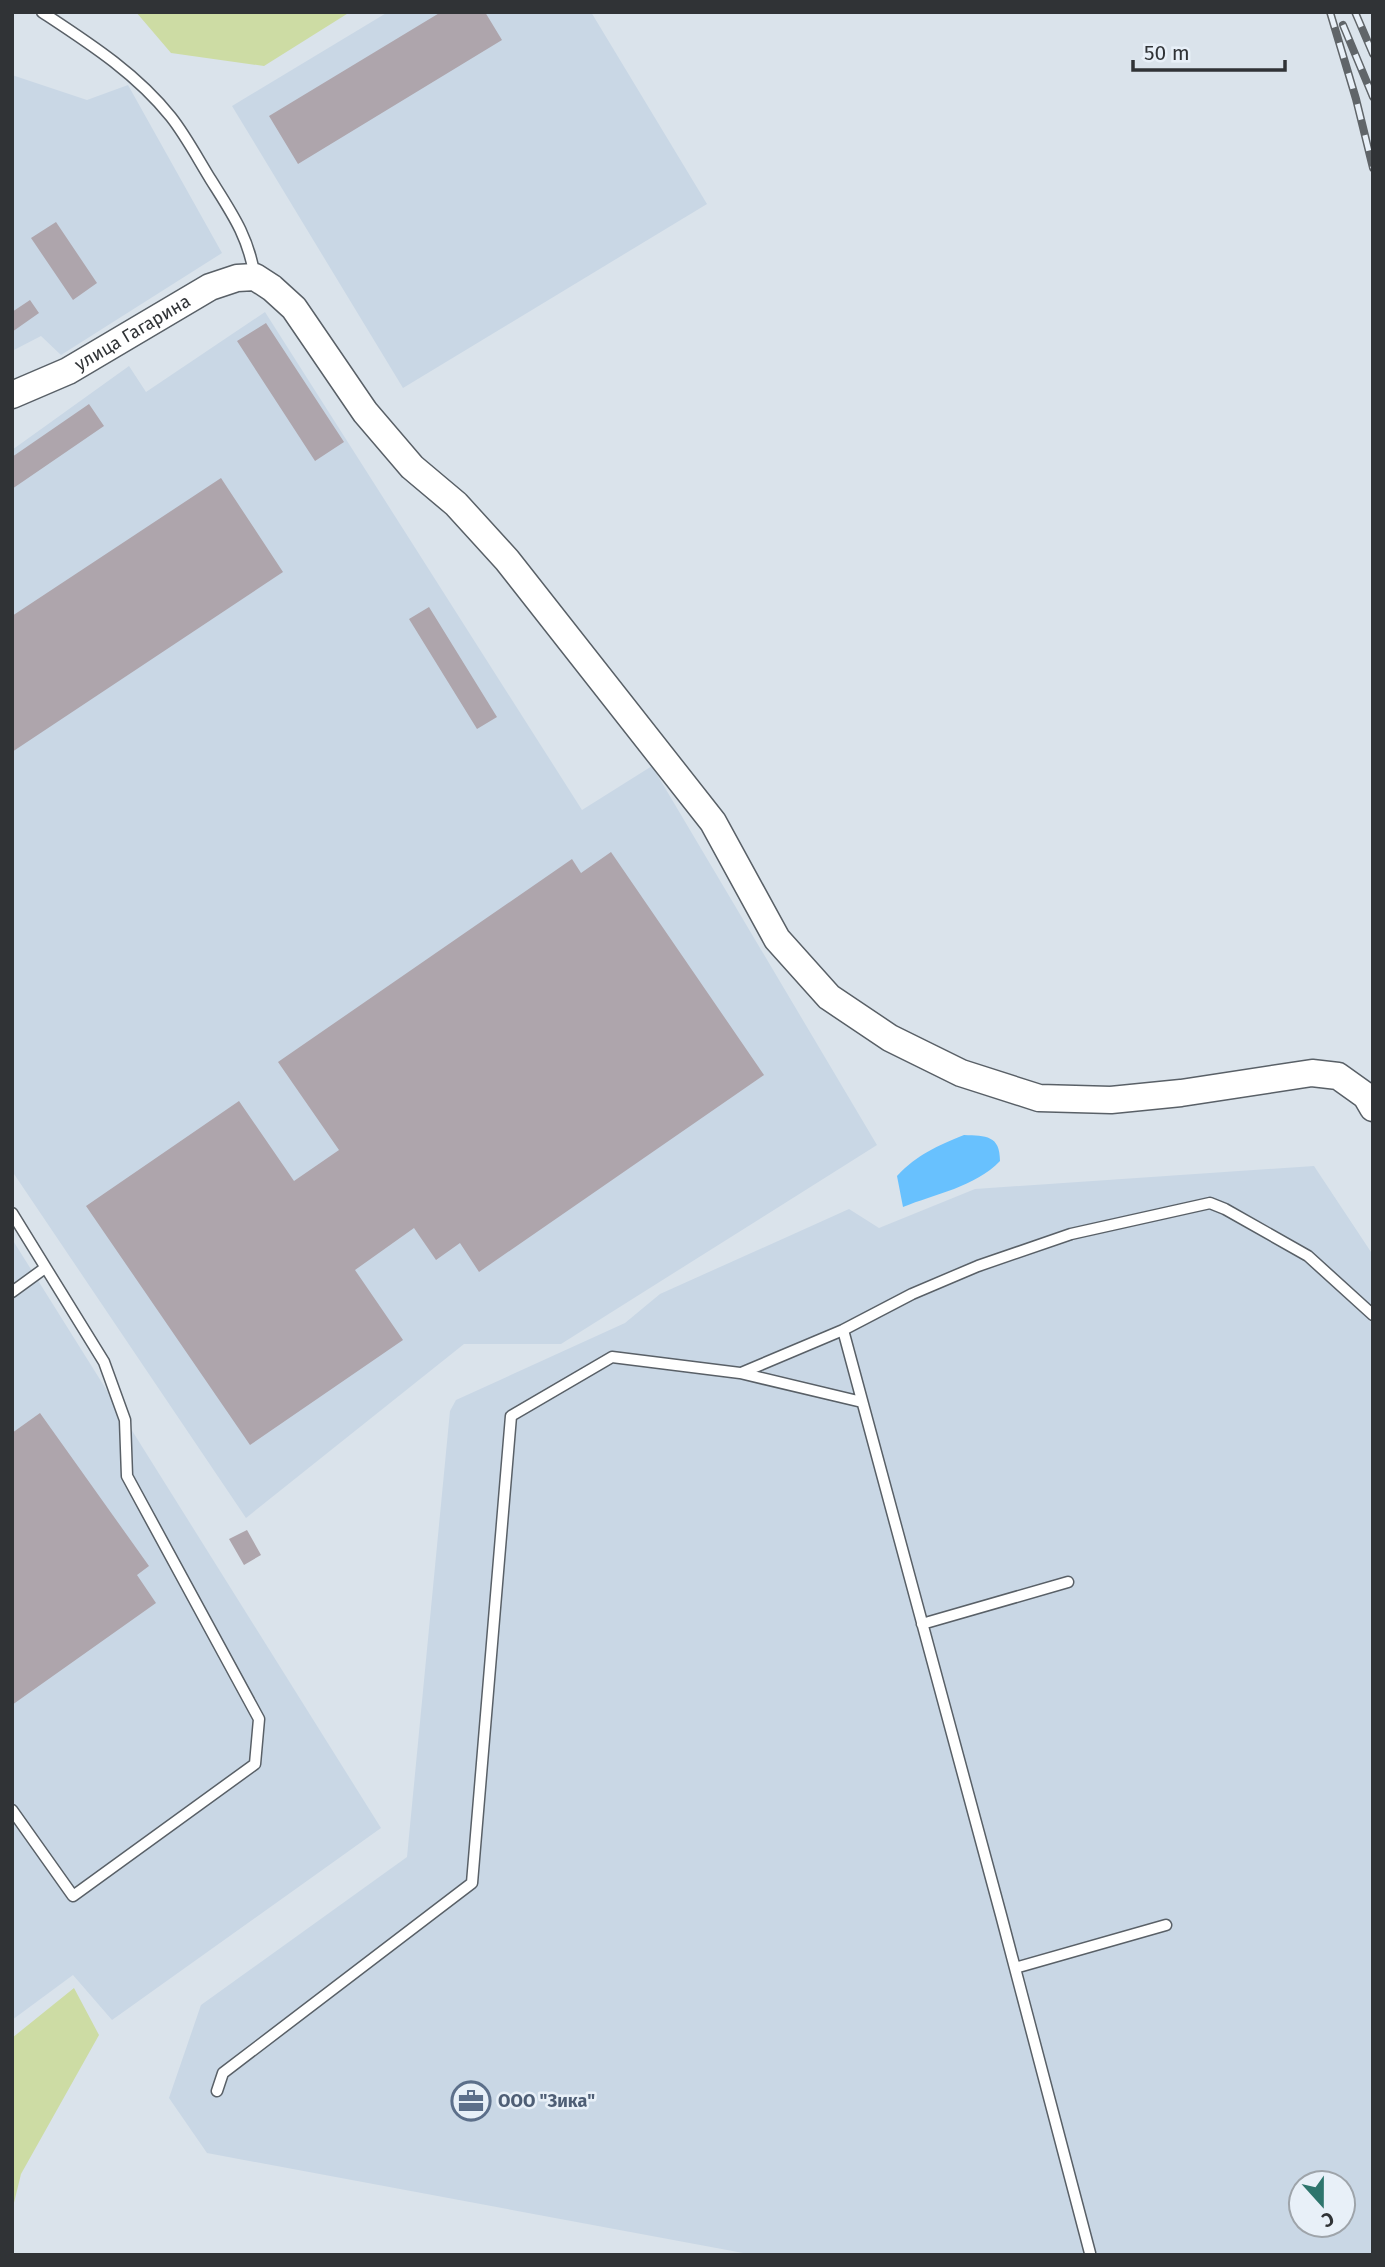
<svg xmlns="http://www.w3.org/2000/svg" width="1385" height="2267" font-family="'Fira Sans',sans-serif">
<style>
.built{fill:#c9d7e5;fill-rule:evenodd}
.green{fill:#cddca4}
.water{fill:#68c1fe}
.building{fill:#aea5ac}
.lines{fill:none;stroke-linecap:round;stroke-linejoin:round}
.service-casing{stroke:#596067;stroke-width:13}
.tertiary-casing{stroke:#596067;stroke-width:29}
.service{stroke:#fff;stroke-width:10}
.tertiary{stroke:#fff;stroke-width:26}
.rail-casing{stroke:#606569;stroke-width:8}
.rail{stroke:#e8f0f8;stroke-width:5;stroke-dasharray:16;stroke-linecap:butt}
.labels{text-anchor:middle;stroke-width:5;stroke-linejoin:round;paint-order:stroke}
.street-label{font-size:18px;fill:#303336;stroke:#e8f0f8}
.service-label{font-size:18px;font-weight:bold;fill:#4e5e75;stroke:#e8f0f8;text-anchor:start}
</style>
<rect width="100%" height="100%" fill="#dae3eb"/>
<path class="built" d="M388,12H591L707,204L403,388L232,106Z
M12,75L87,100L128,85L222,253L61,355L41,336L12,351Z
M265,312L582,810L652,766L877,1145L561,1344H464L246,1518L12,1171V450L129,366L146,392Z
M1314,1166L1373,1255V2255H754L207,2153L169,2098L201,2005L407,1857L450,1411L456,1400L625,1323L660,1294L849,1209L879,1228L975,1189ZM1301,2183H1343V2225H1301Z
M12,1239L381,1828L112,2020L73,1975L12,2020Z"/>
<path class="green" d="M136,12H350L264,66L171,53Z
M74,1988L99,2035L21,2174L12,2211V2038Z"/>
<path class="water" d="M964,1135C986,1136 1000,1135 1000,1161C975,1187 935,1194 903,1207L897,1176C918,1154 937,1146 964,1135Z"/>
<path class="building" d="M441,12H485L502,40L298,164L269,116Z
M56,222L97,283L73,300L31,238Z
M30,300L39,313L12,332V312Z
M266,323L344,442L315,461L237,341Z
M89,404L104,426L12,489V457Z
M221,478L283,572L12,752V616Z
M429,607L497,717L477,729L409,619Z
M611,852L764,1075L479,1272L460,1243L436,1260L414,1228L355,1270L403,1340L250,1445L86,1206L239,1101L294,1181L339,1150L278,1062L572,859L581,873Z
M40,1413L149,1566L137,1575L156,1603L12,1705V1433Z
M247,1530L261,1555L244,1565L229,1539Z"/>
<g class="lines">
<g class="service-casing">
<path id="service" d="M42,12C89,43 136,73 171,117C186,136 198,159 211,180C233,215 248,236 255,277
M12,1213L104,1362L125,1420L127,1476L259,1719L255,1764L73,1896L12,1810
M12,1292L45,1268
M843,1330L1001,1915L1090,2253
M741,1373L843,1330L912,1294L978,1266L1071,1234L1210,1203L1225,1209L1308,1256L1373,1315
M922,1624L1068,1582
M1015,1968L1166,1925
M217,2091L223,2073L472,1883L511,1416L612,1357L740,1373L862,1402"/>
</g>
<g class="tertiary-casing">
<g id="tertiary">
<path id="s1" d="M12,395L68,371L210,287L237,278L255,277L272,288L294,308L365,412L412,467L456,504L507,560L713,822L777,939L829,997L890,1038L961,1073L1039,1098L1111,1100L1181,1093L1312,1073L1338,1076L1366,1096L1373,1108"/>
</g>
</g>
<use href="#service" class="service"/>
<use href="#tertiary" class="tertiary"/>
<g class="rail-casing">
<path id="rail" d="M1330,12L1356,99L1373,168
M1355,12L1373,54
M1343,25L1373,97"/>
</g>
<use href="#rail" class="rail"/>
</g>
<defs>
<g id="office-ring" transform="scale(2.0125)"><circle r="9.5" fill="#e8f0f8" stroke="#5c6f8a" stroke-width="1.5"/><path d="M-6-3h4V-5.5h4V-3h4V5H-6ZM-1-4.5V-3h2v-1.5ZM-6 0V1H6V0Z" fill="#5c6f8a"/></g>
</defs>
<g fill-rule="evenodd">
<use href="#office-ring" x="471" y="2101"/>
</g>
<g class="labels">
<g class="street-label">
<text dy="6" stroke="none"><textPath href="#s1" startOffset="136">улица Гагарина</textPath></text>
</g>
<g class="service-label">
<text x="498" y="2107">ООО "Зика"</text>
</g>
</g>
<rect width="1385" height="2267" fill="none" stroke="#303336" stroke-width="28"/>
<g transform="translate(1322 2204) rotate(159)"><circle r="33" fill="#e8f0f8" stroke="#9ea4aa" stroke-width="2"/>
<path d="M0-5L12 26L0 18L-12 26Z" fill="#2e756d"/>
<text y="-10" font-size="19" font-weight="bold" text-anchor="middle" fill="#303336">С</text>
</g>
<path d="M1133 60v10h152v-10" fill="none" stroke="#303336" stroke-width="3.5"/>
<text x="1144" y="60" font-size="21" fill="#303336" stroke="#e8f0f8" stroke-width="5" paint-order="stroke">50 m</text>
</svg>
